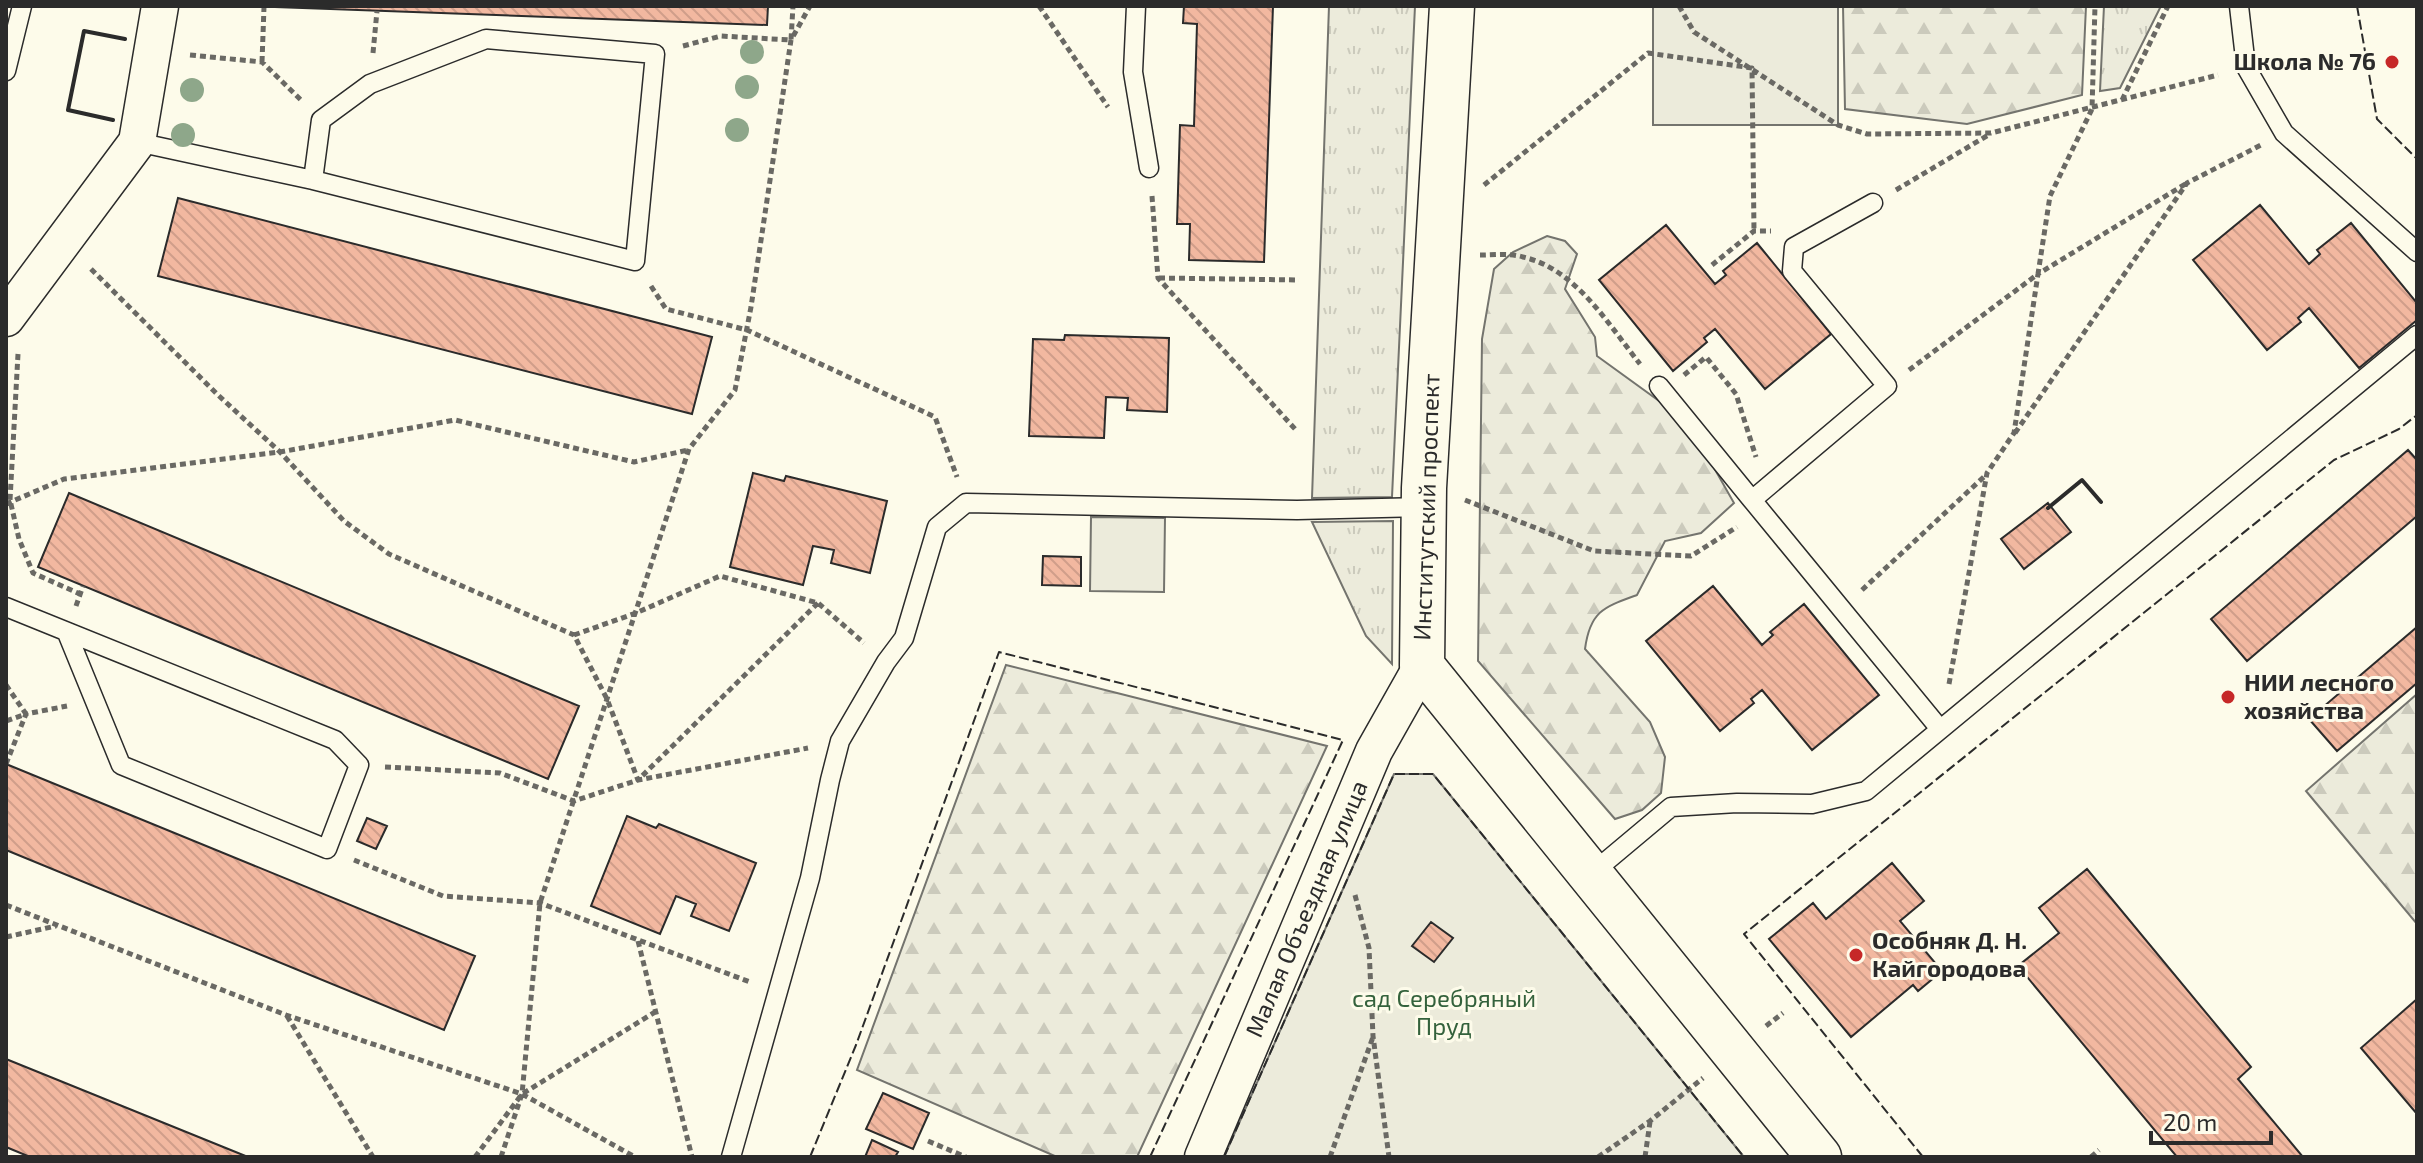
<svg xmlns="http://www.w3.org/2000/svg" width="2423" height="1163" font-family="'Exo 2',sans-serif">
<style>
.grass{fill:url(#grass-tufts);stroke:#74746e;stroke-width:2}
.forest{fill:url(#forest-firs);stroke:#74746e;stroke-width:2}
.green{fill:#ecebdb;stroke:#74746e;stroke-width:2}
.building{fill:url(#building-back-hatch);stroke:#2b2b2b;stroke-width:2}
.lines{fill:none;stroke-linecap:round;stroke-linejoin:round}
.lane-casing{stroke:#2b2b2b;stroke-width:21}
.street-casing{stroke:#2b2b2b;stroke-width:39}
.secondary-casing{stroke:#2b2b2b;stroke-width:47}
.path{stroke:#6a6964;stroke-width:5;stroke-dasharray:6 4;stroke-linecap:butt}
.lane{stroke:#fdfbea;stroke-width:18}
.street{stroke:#fdfbea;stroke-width:36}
.secondary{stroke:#fdfbea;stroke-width:44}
.fence{stroke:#2b2b2b;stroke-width:2;stroke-dasharray:10 4;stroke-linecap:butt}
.wall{stroke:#2b2b2b;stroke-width:4}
.tree{fill:#8ea78a}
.poi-dot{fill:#c62828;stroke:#fdfbea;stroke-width:3}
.labels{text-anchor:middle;stroke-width:6;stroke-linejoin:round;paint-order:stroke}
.poi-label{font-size:24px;font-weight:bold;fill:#2b2b2b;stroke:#fdfbea;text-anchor:start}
.street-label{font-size:24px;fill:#2b2b2b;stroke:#fdfbea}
.park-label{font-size:24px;fill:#34623c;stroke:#fdfbea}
</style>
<defs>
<pattern id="grass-tufts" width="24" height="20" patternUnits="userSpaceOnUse" patternTransform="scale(2)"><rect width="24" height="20" fill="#ecebdb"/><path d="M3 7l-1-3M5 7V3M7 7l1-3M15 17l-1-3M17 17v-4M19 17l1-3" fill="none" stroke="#cbcabc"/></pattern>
<pattern id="forest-firs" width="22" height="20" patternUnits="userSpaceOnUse" patternTransform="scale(2)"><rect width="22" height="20" fill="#ecebdb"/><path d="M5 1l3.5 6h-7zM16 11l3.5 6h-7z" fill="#cbcabc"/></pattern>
<pattern id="building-back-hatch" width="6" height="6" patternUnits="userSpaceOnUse" patternTransform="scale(2)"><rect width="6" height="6" fill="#f2b8a0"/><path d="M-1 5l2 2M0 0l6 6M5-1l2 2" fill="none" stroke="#d09e8a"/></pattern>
</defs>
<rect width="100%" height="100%" fill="#fdfbea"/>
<path class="grass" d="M1329,6H1415L1392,497L1312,498Z
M2104,6H2161L2120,88L2100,91Z
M1393,521L1392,664L1366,636L1312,522Z"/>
<path class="forest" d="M1843,6H2086L2082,95L1967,124L1845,109Z
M1547,236L1565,241L1577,254L1565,289L1595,337L1597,356L1666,406L1709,459L1734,503L1701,533L1665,541L1637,595C1604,607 1590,611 1585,649L1650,722L1665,757L1661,793L1642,810L1615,819L1478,661L1482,339L1494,269L1513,252Z
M1006,665L1327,746L1137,1157H1057L857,1070Z
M2417,694V924L2306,791Z"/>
<path class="green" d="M1653,6H1838V125H1653Z
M1091,517L1165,518L1164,592L1090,591Z
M1394,774H1433L1744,1157H1224Z"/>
<path class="building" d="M248,6H768L767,25Z
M1184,6H1273L1264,262L1189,260L1190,224H1177L1180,125L1194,126L1197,24L1183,23Z
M178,198L712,337L692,414L158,276Z
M2260,205L2309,264L2320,254L2317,250L2351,223L2417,303V320L2359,368L2309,308L2298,318L2301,322L2267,350L2193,260Z
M1666,225L1715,284L1726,275L1723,271L1757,243L1831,334L1765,389L1715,329L1704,338L1707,342L1673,371L1599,280Z
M1065,335L1169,338L1167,412L1127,410L1128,398L1106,397L1104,438L1029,436L1033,339L1064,340Z
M2408,450L2417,460V516L2247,661L2211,619Z
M753,473L784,481L786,476L887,501L870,573L831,563L834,550L813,546L803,585L730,567Z
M69,493L579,706L548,779L38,567Z
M2048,503L2071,532L2024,569L2001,539Z
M1043,556L1081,557V586L1042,585Z
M1713,586L1762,645L1773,635L1770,632L1804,604L1879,695L1812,750L1762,690L1751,699L1754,703L1720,731L1646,641Z
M2417,627V683L2337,751L2309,719Z
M6,764L475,956L444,1030L6,850Z
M627,816L656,828L659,824L756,863L729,931L691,916L696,904L676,896L660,934L591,906Z
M367,818L387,826L376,849L357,841Z
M1892,863L1924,901L1900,921L1942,971L1918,991L1913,985L1851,1037L1769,939L1813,903L1826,919Z
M2087,869L2251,1067L2238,1079L2303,1157H2177L2018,966L2059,933L2039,908Z
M1431,922L1453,938L1434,962L1412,946Z
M2417,999V1114L2361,1048Z
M6,1059L248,1157H30L6,1147Z
M883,1093L929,1113L913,1149L866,1129Z
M872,1140L898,1152L895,1157H865Z"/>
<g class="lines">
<g class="lane-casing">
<path id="lane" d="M1136,6L1133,72L1149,168
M2239,6L2246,67L2284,133L2417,252
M6,71L22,6
M137,142L313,180L635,261L655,54L486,39L370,84L321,120L313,180
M1873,203L1794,247L1792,271L1887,386L1752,500L1940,729
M1659,386L1752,500
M6,607L335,740L359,765L327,849L121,765L67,633
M1591,874L1671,807L1737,803L1812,804L1866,791L2417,335
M731,1157L810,878L830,780L840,741L886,662L904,638L937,527L966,503L1297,510L1424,507"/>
</g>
<g class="street-casing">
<path id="street" d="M6,318L137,142L160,6
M1203,1157L1374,751L1422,666"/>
</g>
<g class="secondary-casing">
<path id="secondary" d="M1452,6L1424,488L1422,666L1819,1157"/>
</g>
<path class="path" d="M1039,6L1108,107
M1679,6L1694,32L1838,125L1867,134L1991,133L2218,75
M683,46L721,36L791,40L793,6
M373,53L377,11
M190,55L262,62L301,100
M262,62L264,7
M2122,100L2168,6
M1484,185L1648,53L1752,68L1754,231
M1896,190L1990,134
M1152,196L1158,278L1295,429
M1480,255C1494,255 1510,253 1523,257C1576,269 1608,324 1640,364
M1712,265L1754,231H1771
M91,269L218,395L280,452L344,521L389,554L574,635L607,699L638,780L818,603
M1159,278L1299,280
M651,286L666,309L747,330L935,417L957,477
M18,354L10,500L19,539L33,573L80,594
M1909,370L2038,274L2050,196L2092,109L2095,6
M1684,375L1706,357L1736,394L1756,457
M2015,433L2187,183L2261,145
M1465,500L1594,551L1691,556L1737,527
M6,504L64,479L280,452L455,420L634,462L688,450
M1862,590L1987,474
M76,606L83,586
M574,635L636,613L720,576L818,603L864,643
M1949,684L1987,473L2014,433L2038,274L2187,183
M6,685L26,714L6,721
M6,764L26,714L67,706
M385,767L500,773L574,801L638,780L808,748
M354,860L443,896L540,903L750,982
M1355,895L1369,948L1373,1036L1389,1157
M6,905L286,1015L522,1094L635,1157
M6,937L56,926
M638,941L692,1157
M287,1016L373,1157
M1766,1026L1783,1013
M928,1141L966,1157
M475,1157L522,1094L655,1012
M501,1157L522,1094L540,903L689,449L735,390L751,307L791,40L810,6
M1330,1157L1373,1037
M1598,1157L1650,1121L1703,1078
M1645,1157L1650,1122
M2091,1157L2099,1150"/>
<use href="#lane" class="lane"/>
<use href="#street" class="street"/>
<use href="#secondary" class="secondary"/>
<path class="fence" d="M2357,6L2377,119L2417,159
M810,1157L856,1045L999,652L1343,740L1150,1157
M1224,1157L1394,774H1433L1744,1157
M1923,1157L1744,934L2334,460L2399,429L2417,415"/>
<path class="wall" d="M113,120L68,110L84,31L125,39
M2048,508L2082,480L2101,502"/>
</g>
<g class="tree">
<circle cx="752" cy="52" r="12"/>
<circle cx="747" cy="87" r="12"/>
<circle cx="192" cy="90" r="12"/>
<circle cx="737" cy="130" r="12"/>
<circle cx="183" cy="135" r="12"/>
</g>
<g class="poi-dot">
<circle cx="2392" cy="62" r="8"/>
<circle cx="2228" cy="697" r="8"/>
<circle cx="1856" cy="955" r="8"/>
</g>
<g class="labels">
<g class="poi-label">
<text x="2376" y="70" text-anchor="end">Школа № 76</text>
<text x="2244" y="691">НИИ лесного<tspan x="2244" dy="28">хозяйства</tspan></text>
<text x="1872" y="949">Особняк Д. Н.<tspan x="1872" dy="28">Кайгородова</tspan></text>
</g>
<g class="street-label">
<text transform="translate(1427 507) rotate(-88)" y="8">Институтский проспект</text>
<text transform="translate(1307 909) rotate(-67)" y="8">Малая Объездная улица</text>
</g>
<g class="park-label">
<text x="1444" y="1007">сад Серебряный<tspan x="1444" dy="28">Пруд</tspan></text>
</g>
</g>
<rect width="2423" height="1163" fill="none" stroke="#2b2b2b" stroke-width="16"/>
<path d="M2151 1131v12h120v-12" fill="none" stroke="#2b2b2b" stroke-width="4"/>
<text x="2163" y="1131" font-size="24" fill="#2b2b2b" stroke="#fdfbea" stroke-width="6" paint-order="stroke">20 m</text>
</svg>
